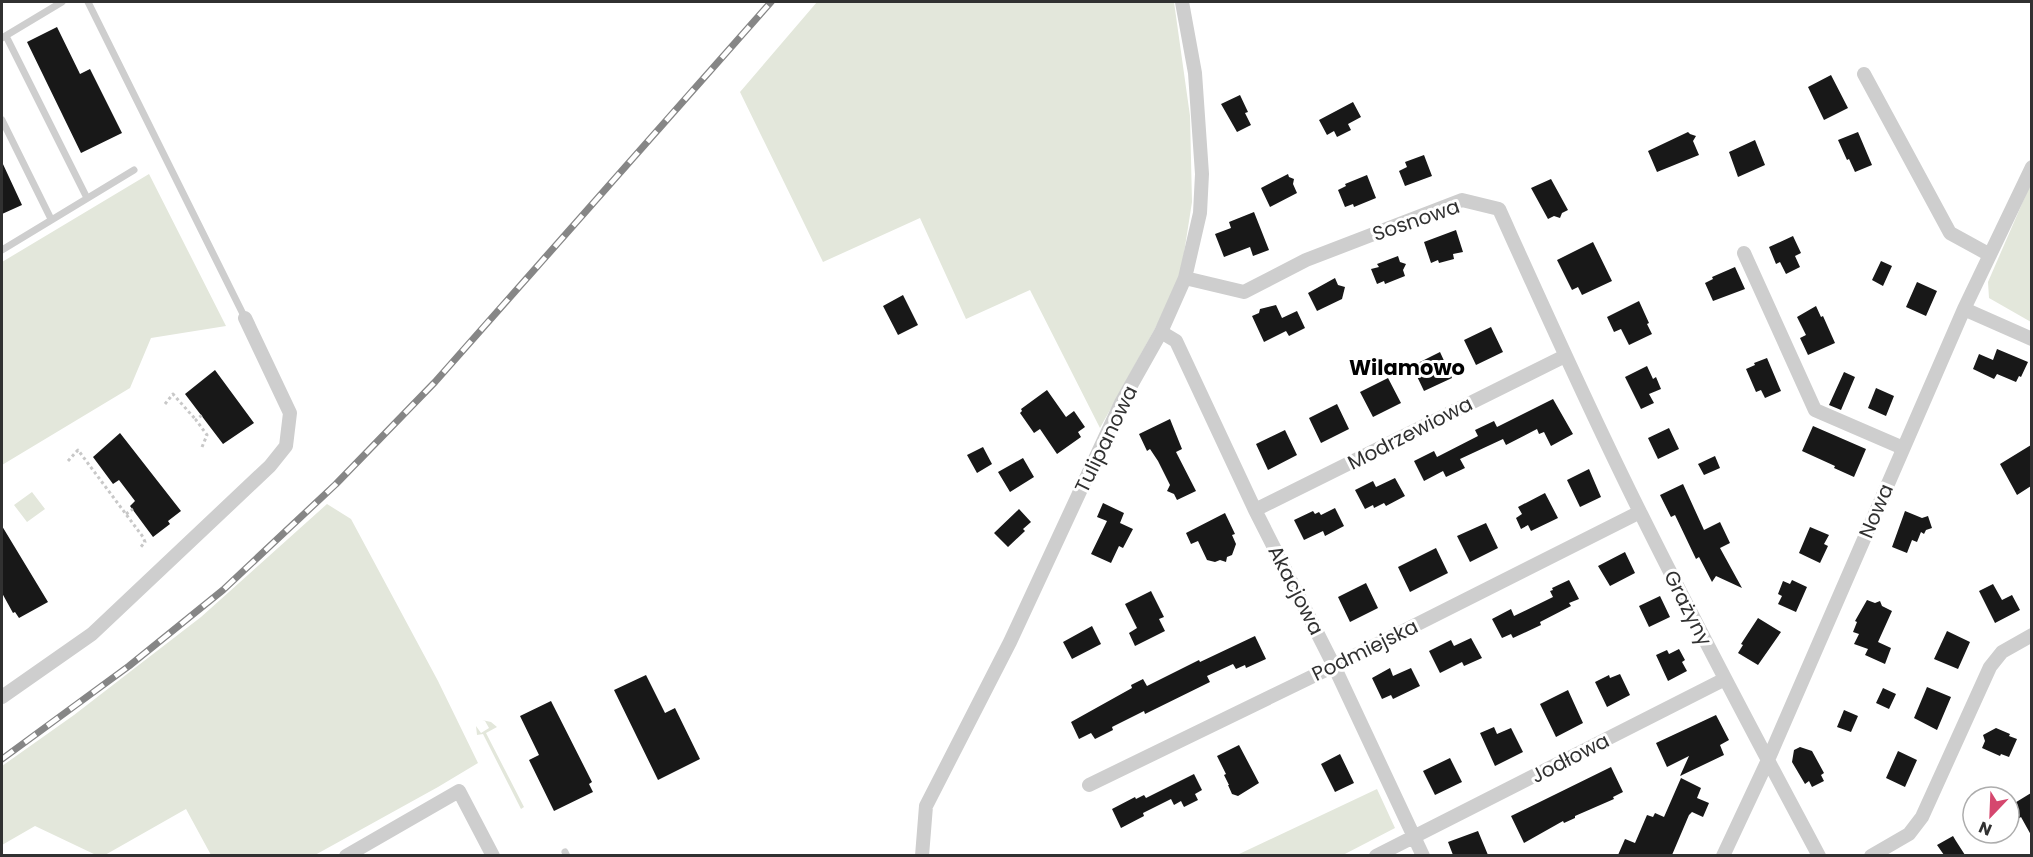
<svg xmlns="http://www.w3.org/2000/svg" width="2033" height="857" font-family="Poppins,sans-serif">
<style>
.green{fill:#e3e7db}
.building{fill:#181818}
.lines{fill:none;stroke-linecap:round;stroke-linejoin:round}
.path{stroke:#c8c8c8;stroke-width:3;stroke-dasharray:3 3;stroke-linecap:butt}
.lane{stroke:#cecece;stroke-width:7}
.street{stroke:#cecece;stroke-width:14}
.rail-casing{stroke:#868686;stroke-width:7}
.rail{stroke:#fff;stroke-width:4.5;stroke-dasharray:14;stroke-linecap:butt}
.labels{text-anchor:middle;stroke-width:6;stroke-linejoin:round;paint-order:stroke}
.street-label{font-size:20px;fill:#313131;stroke:#fff}
.neighbourhood-label{font-size:21px;font-weight:bold;fill:#000;stroke:#fff}
</style>
<rect width="100%" height="100%" fill="#fff"/>
<path class="green" d="M817,2H1174L1190,116L1192,202L1179,285L1100,428L1030,290L966,319L920,218L823,262L740,92Z
M149,174L226,326L151,338L130,388L2,465V262Z
M2031,183V322L1989,298L1988,282Z
M32,492L45,509L27,522L14,505Z
M327,504L351,519L438,681L478,763L438,787L315,855H211L186,809L105,855H96L35,826L2,845V766L74,715L201,617Z
M482,720L491,722L497,727L486,733L524,807L521,809L483,734L477,735L476,726L481,733L489,728L485,721Z
M1377,789L1395,828L1343,855H1237Z"/>
<path class="building" d="M57,27L80,74L90,69L122,133L81,153L27,42Z
M1831,75L1848,108L1824,120L1808,87Z
M1240,95L1248,112L1245,113L1251,125L1237,132L1221,104Z
M1353,102L1361,117L1348,124L1351,130L1337,137L1334,131L1327,135L1319,120Z
M1688,132L1690,134L1696,136L1693,141L1699,155L1657,172L1648,151Z
M1858,132L1872,165L1855,172L1849,159L1847,160L1838,140Z
M1755,140L1765,165L1738,177L1729,152Z
M1424,155L1432,176L1405,186L1399,171L1407,167L1405,162Z
M2,162L22,205L2,214Z
M1288,174L1289,177L1294,179L1293,184L1297,193L1270,207L1261,188Z
M1367,175L1376,198L1354,207L1353,204L1345,207L1338,190L1346,186L1345,184Z
M1551,179L1568,210L1562,213L1560,218L1554,216L1548,219L1531,188Z
M1254,212L1269,250L1253,256L1250,247L1224,257L1215,234L1231,228L1229,222Z
M1456,230L1463,252L1453,254L1454,259L1439,263L1438,260L1431,263L1424,242Z
M1793,236L1801,253L1795,256L1800,267L1786,274L1780,262L1776,264L1769,247Z
M1593,242L1612,281L1582,295L1578,287L1572,290L1557,260Z
M1398,256L1400,262L1406,264L1403,270L1405,276L1385,284L1384,281L1377,284L1371,269L1379,267L1377,264Z
M1881,261L1892,266L1883,286L1872,280Z
M1735,267L1745,289L1713,301L1705,283L1713,279L1712,277Z
M1335,278L1338,285L1345,287L1342,299L1317,311L1308,293Z
M1917,282L1937,291L1926,316L1906,307Z
M903,295L918,325L898,335L883,306Z
M1639,301L1649,323L1647,324L1652,334L1629,345L1621,329L1614,332L1607,317Z
M1276,305L1282,318L1297,311L1305,328L1289,336L1286,331L1264,342L1252,316L1259,313L1260,309Z
M1816,306L1821,317L1823,316L1835,343L1808,355L1800,338L1806,335L1797,317Z
M1491,327L1503,352L1476,365L1464,340Z
M1997,349L2028,362L2021,377L2019,376L2016,382L1997,374L1994,379L1973,369L1979,354L1993,360Z
M1440,352L1452,378L1424,391L1412,366Z
M1767,358L1781,391L1765,398L1761,390L1756,392L1746,369L1755,365L1754,363Z
M1647,366L1653,379L1656,377L1661,389L1649,394L1654,403L1641,409L1625,377Z
M215,370L254,423L223,444L185,394Z
M1844,372L1855,377L1841,410L1829,405Z
M1388,378L1401,403L1373,417L1360,392Z
M1876,388L1894,396L1886,416L1868,408Z
M1047,390L1066,417L1074,411L1085,427L1078,432L1081,437L1057,454L1040,429L1034,433L1020,413L1022,411L1021,409Z
M1553,399L1573,434L1551,446L1544,432L1539,434L1537,429L1506,445L1503,439L1460,459L1465,468L1446,477L1443,471L1424,481L1414,461L1434,451L1437,457L1478,436L1475,430L1494,421L1497,427Z
M1337,404L1349,429L1321,443L1309,418Z
M1170,419L1182,449L1176,452L1196,491L1177,500L1174,494L1167,491L1170,485L1158,461L1150,449L1147,451L1139,434Z
M1813,426L1866,449L1854,477L1834,468L1835,466L1802,451Z
M1669,428L1679,449L1658,459L1648,438Z
M1285,430L1297,455L1268,470L1256,444Z
M120,433L181,511L168,521L170,524L153,537L130,506L135,501L119,480L113,484L93,457Z
M2031,445V486L2017,495L2000,464Z
M983,447L992,464L977,473L967,455Z
M1715,456L1720,468L1704,475L1698,464Z
M1023,458L1034,477L1010,492L998,472Z
M1589,469L1601,497L1580,507L1567,480Z
M1395,478L1405,496L1386,506L1384,503L1374,508L1373,505L1365,509L1355,490L1373,481L1376,487Z
M1683,484L1704,530L1720,522L1730,543L1720,548L1742,588L1716,576L1712,582L1699,557L1696,559L1675,515L1671,517L1660,495Z
M1545,493L1558,518L1531,531L1528,525L1521,529L1516,518L1522,514L1518,507Z
M1103,503L1124,513L1120,523L1133,529L1123,548L1119,546L1111,563L1091,554L1107,521L1097,517Z
M1335,508L1344,526L1325,536L1323,531L1304,540L1294,520L1313,511L1315,514L1319,512L1321,515Z
M1019,509L1031,522L1023,529L1025,531L1008,547L994,533Z
M1905,511L1922,518L1928,516L1932,528L1926,530L1924,534L1921,532L1917,542L1912,540L1907,553L1892,547Z
M1225,513L1235,534L1232,535L1236,544L1232,555L1227,557L1226,562L1220,560L1215,562L1207,560L1198,541L1191,544L1186,533Z
M1486,523L1498,548L1470,562L1457,536Z
M2,526L48,602L19,618L15,612L13,613L2,593Z
M1810,527L1829,535L1824,544L1828,546L1820,563L1799,553Z
M1436,548L1448,573L1410,592L1398,567Z
M1625,552L1635,573L1610,586L1598,566Z
M1569,580L1579,599L1569,603L1571,606L1540,622L1541,625L1513,638L1511,634L1502,638L1492,619L1511,609L1514,616L1553,597L1550,591L1553,590L1552,588Z
M1792,580L1807,587L1796,612L1778,604L1782,596L1778,594L1783,581L1790,584Z
M1366,583L1378,608L1350,622L1338,597Z
M1993,584L2002,600L2012,595L2020,610L1995,623L1979,591Z
M1151,591L1164,617L1159,619L1165,631L1135,646L1129,633L1137,628L1125,604Z
M1660,596L1670,617L1649,627L1639,606Z
M1867,600L1875,603L1880,601L1882,606L1892,611L1878,642L1891,648L1885,664L1865,655L1868,649L1854,644L1859,634L1853,632L1857,622L1855,621Z
M1758,618L1781,632L1758,665L1738,653L1743,645L1741,644Z
M1092,626L1101,644L1072,659L1063,642Z
M1947,631L1970,642L1958,669L1934,659Z
M1255,636L1266,659L1246,668L1245,665L1236,669L1233,664L1207,676L1210,682L1145,714L1144,711L1112,727L1113,730L1095,739L1091,733L1079,739L1071,722L1132,688L1131,685L1143,679L1147,686L1199,660L1200,662Z
M1471,638L1482,658L1464,666L1462,662L1440,673L1429,651L1451,640L1454,646Z
M1679,649L1685,660L1682,662L1687,671L1668,681L1656,655L1667,650L1669,654Z
M1390,668L1393,676L1411,668L1420,686L1393,699L1391,695L1382,699L1372,678Z
M1620,674L1630,695L1607,707L1595,682L1609,675L1610,678Z
M646,675L665,713L675,708L700,759L658,780L614,690Z
M1927,687L1951,697L1937,730L1914,718Z
M1883,688L1896,694L1889,709L1876,703Z
M1568,690L1583,723L1556,737L1540,704Z
M551,701L592,782L589,784L593,792L554,811L529,760L539,755L520,716Z
M1844,710L1858,716L1851,732L1837,727Z
M1716,715L1729,740L1720,745L1724,755L1680,776L1689,756L1667,767L1656,743Z
M1494,727L1497,734L1511,728L1523,752L1495,766L1480,733Z
M1996,728L2010,734L2009,736L2017,739L2009,757L2001,754L2000,756L1982,748L1985,741L1983,735Z
M1239,745L1259,783L1238,796L1232,794L1228,785H1229L1224,775L1226,774L1217,756Z
M1800,747L1812,751L1824,773L1821,775L1824,781L1812,787L1809,781L1805,784L1792,762L1794,750Z
M1898,751L1917,760L1905,787L1886,778Z
M1340,754L1354,783L1335,792L1321,764Z
M1450,758L1462,782L1435,795L1423,771Z
M1611,767L1623,792L1613,797L1614,799L1575,816V818L1564,823L1563,821L1524,843L1511,816Z
M1194,774L1202,790L1195,794L1198,800L1184,807L1181,801L1174,805L1171,799L1143,813L1144,816L1121,828L1112,809L1135,797L1136,799L1144,795L1146,798Z
M1681,778L1701,788L1697,798L1709,803L1703,817L1692,812L1689,815L1672,855H1618L1625,839L1635,843L1647,815L1653,817L1655,813L1664,817Z
M2031,793V835L2021,817L2018,819L2012,808L2015,806L2013,804Z
M1478,831L1488,855H1453L1448,842Z
M1953,836L1956,841L1965,855H1944L1937,845Z"/>
<g class="lines">
<path class="path" d="M165,404L173,394L196,420
M202,447L207,435L196,420L202,415
M68,461L78,450L143,537L145,542L139,549
M126,514L133,509"/>
<path class="lane" d="M88,2L245,318
M6,36L87,198
M2,38L62,2
M2,120L51,219
M2,250L134,170
M565,852L567,856"/>
<path class="street" d="M1864,74L1950,233L1990,255
M1744,253L1815,410L1903,448
M1185,278L1244,292L1306,260L1462,200L1499,209C1545,311 1591,414 1641,514C1698,629 1758,742 1819,856
M1964,309L2032,339
M1161,332L1176,341L1255,510L1334,666L1423,856
M1255,510L1565,356
M2,697L92,634L270,466L286,446L290,413L245,318
M1089,785L1334,666L1640,512
M346,856L459,791L493,856
M922,856L926,806L1010,642L1121,403L1161,332L1185,278L1200,213L1202,174L1195,73L1182,2
M1376,856L1725,679
M1723,856L1768,760L1964,309L2032,167
M1871,856L1909,834L1922,817L1990,667L2002,652L2032,635"/>
<g class="rail-casing">
<path id="rail" d="M2,759L129,666L223,590L336,484L435,382L771,2"/>
</g>
<use href="#rail" class="rail"/>
</g>
<g class="labels">
<g class="street-label">
<text transform="translate(1416 220) rotate(-19)" y="7">Sosnowa</text>
<text transform="translate(1410 433) rotate(-27)" y="7">Modrzewiowa</text>
<text transform="translate(1106 439) rotate(-64)" y="7">Tulipanowa</text>
<text transform="translate(1876 511) rotate(-67)" y="7">Nowa</text>
<text transform="translate(1296 590) rotate(63)" y="7">Akacjowa</text>
<text transform="translate(1688 608) rotate(63)" y="7">Grażyny</text>
<text transform="translate(1365 650) rotate(-26)" y="7">Podmiejska</text>
<text transform="translate(1570 758) rotate(-27)" y="7">Jodłowa</text>
</g>
<g class="neighbourhood-label">
<text x="1407" y="375">Wilamowo</text>
</g>
</g>
<rect width="2033" height="857" fill="none" stroke="#313131" stroke-width="6"/>
<g transform="translate(1991 815) rotate(203)"><circle r="28" fill="#ffffff" stroke="#adadad" stroke-width="1.5"/>
<path d="M0-4.5L10 22L0 15L-10 22Z" fill="#d5476e"/>
<text y="-9" font-size="16" font-weight="bold" text-anchor="middle" fill="#313131">N</text>
</g>
</svg>
